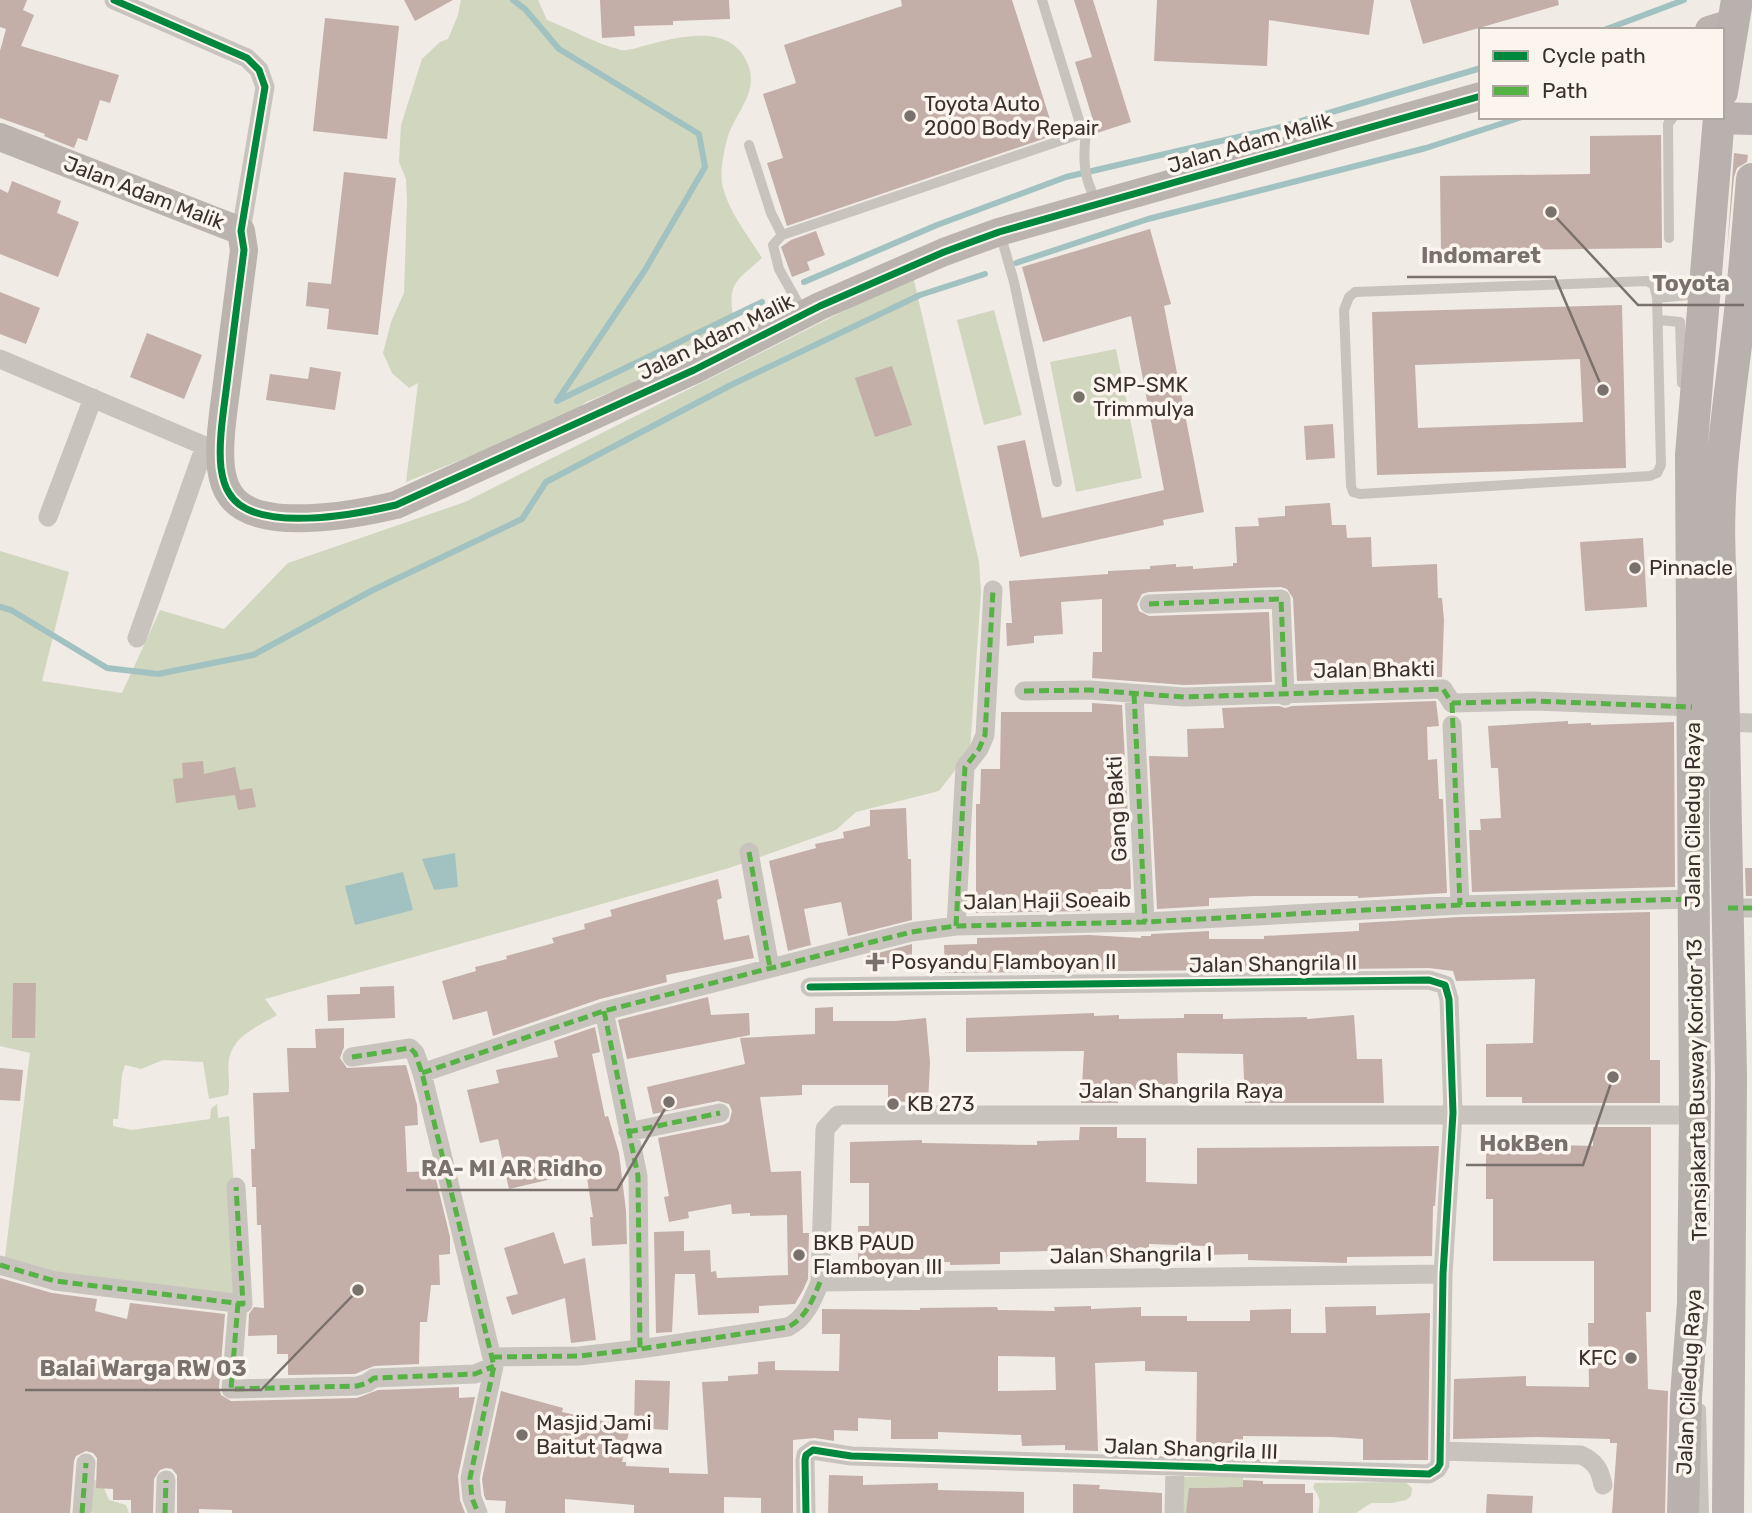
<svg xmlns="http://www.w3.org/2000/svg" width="1752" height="1513" font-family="Rubik,sans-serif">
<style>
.green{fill:#d1d6bf}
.water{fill:#a1c2c1}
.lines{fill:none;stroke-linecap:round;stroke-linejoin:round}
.stream{stroke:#a1c2c1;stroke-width:6}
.building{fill:#c3afa7;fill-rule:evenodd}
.lane{stroke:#c9c3be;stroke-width:10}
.street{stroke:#c9c3be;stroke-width:19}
.secondary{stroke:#bab3ae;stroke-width:28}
.primary{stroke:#b8b1ad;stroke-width:32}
.quiet{stroke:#57b246;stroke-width:5;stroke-dasharray:10 5;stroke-linecap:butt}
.cycleway-casing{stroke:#fbf5ee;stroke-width:11}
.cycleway{stroke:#00873e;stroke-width:7}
.poi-dot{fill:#7a716c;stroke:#fbf5ee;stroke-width:2.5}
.labels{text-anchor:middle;stroke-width:7;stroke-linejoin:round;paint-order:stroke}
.poi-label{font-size:21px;fill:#3b302b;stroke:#fbf5ee;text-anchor:start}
.street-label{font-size:21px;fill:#3b302b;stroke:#fbf5ee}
.leader{fill:none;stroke:#7a716c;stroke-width:2.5}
.callout-dot{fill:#7a716c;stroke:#fbf5ee;stroke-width:2.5}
.callout-label{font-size:23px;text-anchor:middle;font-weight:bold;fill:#7a716c;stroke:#fbf5ee;stroke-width:7;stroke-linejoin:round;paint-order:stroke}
</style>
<rect width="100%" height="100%" fill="#f0ebe5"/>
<path class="green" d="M461,0H538L547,20C571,29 596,44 621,50C629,51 639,47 647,45C680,37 729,23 747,62C760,91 737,110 728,136C724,150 720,169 722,183C727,210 748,235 762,258C739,279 727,282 733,315L720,333L688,346L659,362L628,389L611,392L586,402L571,414L553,423L406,482L418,383L409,388L392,373L383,353L391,322L404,293L407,202L406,179L399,162L401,125L422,59L440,42L448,39L458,15Z
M913,276L979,562L981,592L970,751L939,791L856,812L836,830L729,868L265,999L277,1015C261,1025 236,1034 230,1055C226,1067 231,1082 228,1095L209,1099L203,1062L163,1060L141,1069L125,1065L122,1075L118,1119H113V1126L132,1130L210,1119L211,1109L217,1104L218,1118L229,1116L242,1302L4,1265L30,1053L0,1046V551L69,572L42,681L122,693L160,610L224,629L288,563L465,502Z
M994,310L1022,415L984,425L957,320Z
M1116,349L1142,478L1076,492L1050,362Z
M1243,1476V1494L1225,1487L1189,1488V1513H1181L1182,1477Z
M93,1480L101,1481L109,1500L126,1505L129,1513H93L89,1509Z
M1405,1482L1412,1488L1411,1496L1406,1500L1392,1503H1371L1356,1513H1318C1321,1498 1320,1499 1313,1487L1315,1483Z"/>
<path class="water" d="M455,853L458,887L434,890L422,859Z
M403,872L413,910L355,925L345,886Z"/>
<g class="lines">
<path class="stream" d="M513,0L525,9L559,49L699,134L705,167L645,270L557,401L762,302
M1604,30L1684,0
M1016,263L1148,219L1426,148L1522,117
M804,282L937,225L1066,177L1281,127L1481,68
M0,607L11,610L107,668L158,674L253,655L371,591L522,519L546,482L731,385L920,295L985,274"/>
</g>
<path class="building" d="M0,0H27L23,10L34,15L21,46L119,75L110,103L100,100L87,141L78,138L74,148L44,136L45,134L0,118V51L6,29L0,27Z
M404,0H453L415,21Z
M600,0H729L730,19L673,21V25L634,26L635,36L602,38Z
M901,0H1012L1055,135L787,226L767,163L783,158L763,94L796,83L784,45L902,6Z
M1074,0H1093L1131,122L1097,133L1075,62L1092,57Z
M1157,0H1374L1369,35L1269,20L1267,66L1154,61Z
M1410,0H1558L1559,5L1423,44Z
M325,18L399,26L387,139L313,131Z
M1661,135L1662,248L1441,251L1440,176L1590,174V136Z
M1734,153L1748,155L1747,162L1737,168L1734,177L1727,252Z
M344,172L396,178L378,335L327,329L329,309L306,306L308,282L331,284Z
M12,181L61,201L57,213L79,222L58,277L0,254V189L8,193Z
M1150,229L1171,304L1164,306L1204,512L1163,520L1164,525L1020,557L997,446L1025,440L1042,518L1164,490L1131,316L1043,342L1022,267Z
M816,231L825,255L807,262L810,270L792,277L781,247L791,240Z
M0,292L40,308L26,344L0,334Z
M1622,305L1626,468L1377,475L1372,312ZM1580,359L1583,422L1418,428L1415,365Z
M147,333L202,355L184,399L130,377Z
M892,366L912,425L875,437L855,378Z
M310,367L341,372L335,410L266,400L270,374L308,379Z
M1333,424L1335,458L1306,460L1304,426Z
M1330,503L1332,525H1346L1347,538L1371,537L1372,567L1437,564L1438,598H1442L1444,620L1442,677L1297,681L1293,598L1287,589L1281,587L1149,592L1142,594L1137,604L1139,611L1149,616L1269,612L1272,682L1184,685L1092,678L1093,652H1102V599L1061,602L1063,634L1034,636V643L1007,646L1006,623H1012L1009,581L1108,574V571L1150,569V566L1176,564V567L1193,566V569L1233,566V563H1237L1235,527L1259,526L1258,518L1285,516V506Z
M1643,538L1647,607L1585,611L1580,542Z
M1436,701L1439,726L1427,727L1428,760L1437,759L1439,799H1443L1447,893L1358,898V896H1254L1209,898V906L1157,909L1149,756L1188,757L1187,729L1224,728L1222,708L1279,706L1285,708L1292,706Z
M1092,703L1122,705L1128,818H1112L1113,859H1130L1131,889H1098V892H1091L1090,911L976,913V804H980L981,769H1000L1001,712H1092Z
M1568,721V724L1591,723V725L1674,722L1675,887L1472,892L1469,830H1481L1480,819L1501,818L1498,768H1491L1488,726Z
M203,761L204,774L235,767L240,790L252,788L256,807L238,810L235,795L176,803L173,779L183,778L182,763Z
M906,808L908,859H911L912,920L848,936L841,902L804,909L811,945L788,951L769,861L816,848L815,844L844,838L843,832L870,826V810Z
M1745,868H1752V896H1746Z
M718,879L722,898L717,900L724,940L749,935L754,958L666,975L667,982L600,999L493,1036L487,1011L453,1020L442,981L476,971L475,967L507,959L506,956L554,943L552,938L585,929L584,924L612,916L610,910Z
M1650,912V1060H1660V1103H1522V1097H1486V1044L1533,1043L1535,979L1456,981L1453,971L1429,968L945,973L944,945L977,944V938L1089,935L1141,938V936H1151V934L1209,931V939H1264V936L1359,931V923L1460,917Z
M912,944V963H867V956Z
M13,983H36L35,1038H12Z
M394,986L395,1018L328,1021L327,995L360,994V987Z
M708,997L711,1015L749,1013L750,1035L627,1059L618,1020Z
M833,1007V1021H895L926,1018L930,1062L928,1103L888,1101V1085H802V1095L760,1097L771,1172L801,1171L803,1233H809L808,1279L803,1290L795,1304L759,1306V1313L698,1315L695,1274H675L672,1332L656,1333L654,1232L684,1231V1251L710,1250L711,1272L716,1271L717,1278L788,1275L787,1215L750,1216V1213L732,1214L731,1204L688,1212L689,1218L669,1222L664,1197L669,1196L658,1138L723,1125L729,1122L732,1111L729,1104L718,1101L653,1114L647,1087L745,1064L740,1038L815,1034V1008Z
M1094,1013V1016L1119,1015V1019L1184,1018V1014H1223V1019L1307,1017V1019L1354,1015L1357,1059H1382L1384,1103H1245L1243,1054L1177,1053L1178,1089L1119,1090L1118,1103H1081L1084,1051L966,1052V1018Z
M595,1027L600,1052L592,1054L605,1117L608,1116L619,1153L626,1211L627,1244L592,1246L590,1217H593L586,1171L509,1189L498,1139L480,1143L467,1090L499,1083L496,1070L558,1057L554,1041Z
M344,1028V1047L340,1058L347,1068L406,1065L417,1105L418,1125L405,1126L407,1172L434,1171L450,1237V1254L439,1255L440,1285H431L427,1322H420L419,1364L374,1366L355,1374L288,1375V1354H277V1335L248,1336L249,1314L254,1307L264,1308L261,1225H257L256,1187H252L251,1149H255L253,1093L289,1092L287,1048H316L315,1029Z
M0,1068L23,1070L20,1101L0,1100Z
M1080,1127H1117V1138H1146V1182L1197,1184V1148L1439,1146L1435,1206H1433L1432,1256L1347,1257V1263L1248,1260V1254L1206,1255V1246L1149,1244V1259L1100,1260V1252L1049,1253V1251L1000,1252V1264L950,1265V1262H927V1259L858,1260V1226H869V1183H850V1142L922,1140V1143L1037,1145V1141L1079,1140Z
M1593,1127H1651V1312H1646L1648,1389L1668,1391L1665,1513H1612L1617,1443H1610V1439L1537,1437L1453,1439L1454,1379L1526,1376V1386L1589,1387L1588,1323H1594V1261H1493V1199H1486V1143L1593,1146Z
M554,1232L564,1264L585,1258L596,1340L571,1343L565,1298L512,1315L506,1297L518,1294L504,1248Z
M0,1278L52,1293L97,1299L95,1311L127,1319L130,1303L225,1314L219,1388L221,1395L231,1401L357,1398L378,1390L459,1387V1398L475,1397L458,1476L460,1500L465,1513H232V1510L199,1509V1513H177V1475L172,1469L166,1468L160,1470L154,1479L153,1513H131V1500H113V1489L96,1488L97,1458L93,1453L86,1451L76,1456L74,1461L70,1513H0Z
M1091,1306V1309L1141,1307V1316H1187V1321H1250V1310L1291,1309V1333H1326L1325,1307L1376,1306V1315L1430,1313L1428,1460H1363V1439L1332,1437L1243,1436V1454H1196L1197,1372L1145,1371V1361L1095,1363L1098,1451L1065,1450V1445L1022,1446L1021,1435L938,1432V1439H891V1420L858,1418V1431L834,1430V1441L815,1438L793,1440V1513H761V1498L724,1497V1513H634V1505L565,1499V1513H505L506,1501L486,1500L484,1495L482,1479L501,1391L563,1408L562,1412L630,1427L622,1462H626V1466L669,1468V1473L708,1474L702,1382L728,1381V1376L758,1374V1362L775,1361V1370L839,1371L840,1334H822V1309L920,1310V1308L997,1307L998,1310L1055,1311L1054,1307ZM998,1356L1055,1357L1056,1390L998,1391Z
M635,1380L670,1381L668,1430L634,1428Z
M829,1475L863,1476V1485L938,1483V1490L1024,1492V1513H828Z
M1243,1480L1263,1481V1484H1305V1493H1313V1513H1186L1189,1488L1243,1487Z
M1073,1484L1100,1485L1099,1489L1162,1493V1513H1073Z
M1487,1494L1533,1496L1532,1513H1486Z"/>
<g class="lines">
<path class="lane" d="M1042,0L1083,133L1086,132C1083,157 1083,178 1096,200
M749,145L771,213L782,235L1083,133
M1000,233L1014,282L1057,482
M782,235L773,245L779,269L803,312
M1669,238L1668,124L1673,117
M1647,281L1654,285L1657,298L1661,465L1657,473L1650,476L1360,494L1353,492L1351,486L1344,310L1349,297L1355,292Z
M1657,298L1699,294
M1659,320L1680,322L1682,383
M1701,1409L1704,1513"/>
<path class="street" d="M114,0L247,58L259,70L265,87L241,231
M0,359L205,446H222
M48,517L93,398
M1149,604L1281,599L1285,696
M137,638L205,446
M1024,691L1089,690L1184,697L1443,689L1452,703L1533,701L1692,707
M1134,694L1145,922
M1724,722L1752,723
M1452,725L1460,905
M749,852L770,968
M1728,908H1752
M956,926L965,767L979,749L985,735L993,590
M604,1011L638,1176L640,1349
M352,1057L410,1048L415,1053L422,1073L494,1366L470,1478L472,1498L478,1513
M422,1073L604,1011L911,932L956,926L1145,922L1460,905L1693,899
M628,1132L720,1113
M0,1265L55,1281L243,1304L236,1187
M820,1282L1443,1274
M238,1303L231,1389L357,1386L367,1383L374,1378L475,1374L494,1366
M492,1357L579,1356L640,1349L788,1327C806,1318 813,1299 820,1282L825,1129L838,1115H1695
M1440,1451L1581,1455C1596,1462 1600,1470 1603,1485
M82,1513L86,1463
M165,1513L166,1480
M806,1513L805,1460L806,1455L813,1450L851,1456L1429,1474L1437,1469L1440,1464L1443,1274L1453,1113L1449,999L1445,985L1429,980L810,987
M1174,1513L1175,1466"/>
<path class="secondary" d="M1709,30L1735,22
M0,137L241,231L244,250C238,294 233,339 227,383C224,408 218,442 221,468C222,475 225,487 229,493C253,535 358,514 396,505L694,370L820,306L944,252L999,232L1481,96"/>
<path class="primary" d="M1722,92L1737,0
M1719,118L1752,119
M1683,1513L1686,1397L1693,1303L1695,1115L1691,455L1719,117
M1728,1513L1731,1076L1721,579C1714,496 1728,411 1738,329C1744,279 1748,229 1752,179"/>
<path class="quiet" d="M1149,604L1281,599L1285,696
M1024,691L1089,690L1184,697L1443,689L1452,703L1533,701L1692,707
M1134,694L1145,922
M1452,703L1460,905
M749,852L770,968
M1728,908H1752
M956,926L965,767L979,749L985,735L993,590
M604,1011L638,1176L640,1349
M352,1057L410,1048L415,1053L422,1073L494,1366L470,1478L472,1498L478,1513
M422,1073L604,1011L911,932L956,926L1145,922L1460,905L1693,899
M628,1132L720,1113
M0,1265L55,1281L243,1304L236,1187
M238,1303L231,1389L357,1386L367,1383L374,1378L475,1374L494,1366
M492,1357L579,1356L640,1349L788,1327C806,1318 813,1299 820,1282
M82,1513L86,1463
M165,1513L166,1480"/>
<g class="cycleway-casing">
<path id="cycleway" d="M114,0L247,58L259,70L265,87L241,231L244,250C238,294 233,339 227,383C224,408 218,442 221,468C222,475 225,487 229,493C253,535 358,514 396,505L694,370L820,306L944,252L999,232L1481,96
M806,1513L805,1460L806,1455L813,1450L851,1456L1429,1474L1437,1469L1440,1464L1443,1274L1453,1113L1449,999L1445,985L1429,980L810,987"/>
</g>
<use href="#cycleway" class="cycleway"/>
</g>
<g class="poi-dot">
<circle cx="910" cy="116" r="7"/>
<circle cx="1079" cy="397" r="7"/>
<circle cx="1635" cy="568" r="7"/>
<path d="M871.5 951.5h7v7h7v7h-7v7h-7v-7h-7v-7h7z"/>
<circle cx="893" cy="1104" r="7"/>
<circle cx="799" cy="1255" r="7"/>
<circle cx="1631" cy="1358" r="7"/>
<circle cx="522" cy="1435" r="7"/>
</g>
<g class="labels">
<g class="poi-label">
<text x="924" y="111">Toyota Auto<tspan x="924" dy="24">2000 Body Repair</tspan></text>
<text x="1093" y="392">SMP-SMK<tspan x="1093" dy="24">Trimmulya</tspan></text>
<text x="1649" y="575">Pinnacle</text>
<text x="891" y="969">Posyandu Flamboyan II</text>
<text x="907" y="1111">KB 273</text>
<text x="813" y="1250">BKB PAUD<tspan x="813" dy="24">Flamboyan III</tspan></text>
<text x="1617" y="1365" text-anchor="end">KFC</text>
<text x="536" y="1430">Masjid Jami<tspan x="536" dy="24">Baitut Taqwa</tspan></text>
</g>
<g class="street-label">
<text transform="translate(1250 143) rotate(-16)" y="7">Jalan Adam Malik</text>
<text transform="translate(144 193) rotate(21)" y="7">Jalan Adam Malik</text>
<text transform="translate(716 337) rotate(-26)" y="7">Jalan Adam Malik</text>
<text transform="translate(1374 670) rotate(-1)" y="7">Jalan Bhakti</text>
<text transform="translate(1117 809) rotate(-93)" y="7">Gang Bakti</text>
<text transform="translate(1693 815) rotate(-90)" y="7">Jalan Ciledug Raya</text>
<text transform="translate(1047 901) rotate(-1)" y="7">Jalan Haji Soeaib</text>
<text transform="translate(1273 964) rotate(-1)" y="7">Jalan Shangrila II</text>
<text transform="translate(1697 1090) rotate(-91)" y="7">Transjakarta Busway Koridor 13</text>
<text x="1181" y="1098">Jalan Shangrila Raya</text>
<text transform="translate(1131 1255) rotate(-1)" y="7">Jalan Shangrila I</text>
<text transform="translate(1689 1382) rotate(-87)" y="7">Jalan Ciledug Raya</text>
<text transform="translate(1191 1449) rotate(2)" y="7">Jalan Shangrila III</text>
</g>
</g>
<path class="leader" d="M1603 390L1555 277H1407M1551 212L1638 305H1744M1613 1077L1583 1165H1466M669 1102L617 1190H406M358 1290L261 1390H25"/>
<g class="callout-dot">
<circle cx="1603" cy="390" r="7"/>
<circle cx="1551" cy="212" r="7"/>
<circle cx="1613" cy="1077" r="7"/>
<circle cx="669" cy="1102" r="7"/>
<circle cx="358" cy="1290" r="7"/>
</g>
<g class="callout-label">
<text x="1481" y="263">Indomaret</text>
<text x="1691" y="291">Toyota</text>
<text x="1524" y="1151">HokBen</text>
<text x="512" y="1176">RA- MI AR Ridho</text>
<text x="143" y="1376">Balai Warga RW 03</text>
</g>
<rect x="1479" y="28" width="245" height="91" fill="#fbf5ee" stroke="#aea6a0" stroke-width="2"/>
<rect x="1493" y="51" width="35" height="10" fill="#00873e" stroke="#aea6a0" stroke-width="2"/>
<text x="1542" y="63" font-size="21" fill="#3b302b">Cycle path</text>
<rect x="1493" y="86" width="35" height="10" fill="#57b246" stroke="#aea6a0" stroke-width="2"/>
<text x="1542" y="98" font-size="21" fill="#3b302b">Path</text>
</svg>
